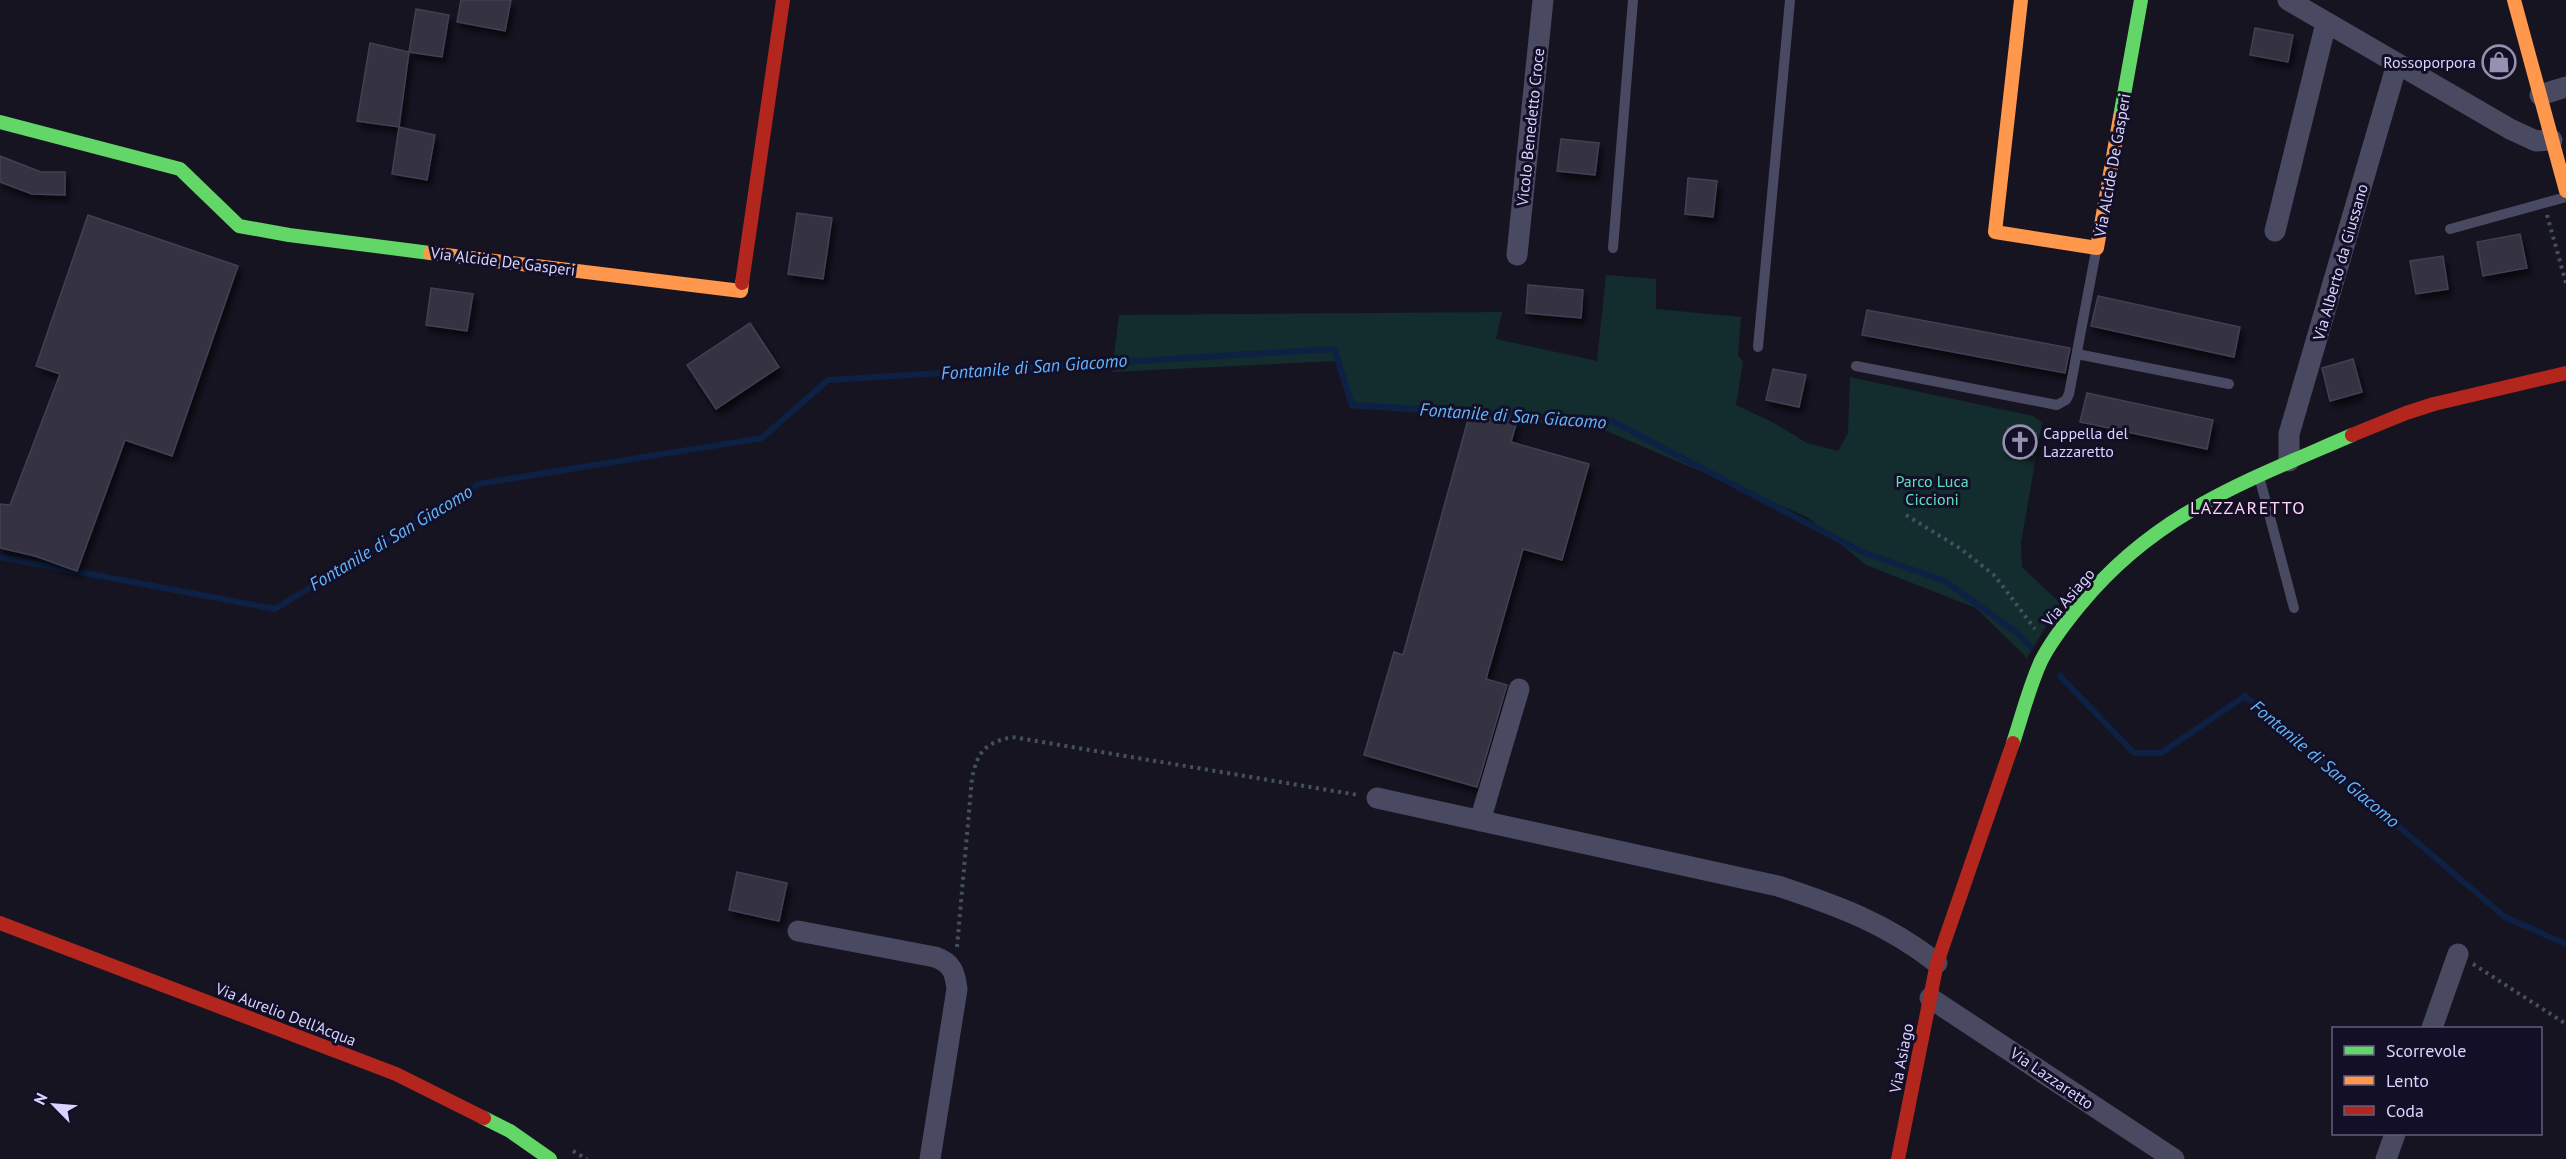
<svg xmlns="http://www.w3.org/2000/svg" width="2566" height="1159" font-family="'PT Sans',sans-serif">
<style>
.green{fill:#132c2d}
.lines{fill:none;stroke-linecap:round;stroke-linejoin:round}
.stream{stroke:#0d2144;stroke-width:6}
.building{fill:#343243;stroke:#433f54;stroke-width:1.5;filter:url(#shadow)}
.path{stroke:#44505f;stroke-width:4;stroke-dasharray:3 4.5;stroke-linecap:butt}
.lane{stroke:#4a4962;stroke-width:10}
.street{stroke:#4a4962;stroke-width:21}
.fast{stroke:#63d668;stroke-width:14}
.slow{stroke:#ff974d;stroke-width:14}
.jam{stroke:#b3261e;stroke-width:14}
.labels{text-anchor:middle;stroke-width:6;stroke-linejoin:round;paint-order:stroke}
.poi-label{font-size:16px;fill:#d9d4ff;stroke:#130f26;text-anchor:end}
.street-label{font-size:16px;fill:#d9d4ff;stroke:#130f26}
.park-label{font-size:16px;fill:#5fe0c0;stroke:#130f26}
.water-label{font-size:18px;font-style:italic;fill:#62b6ff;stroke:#130f26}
.neighbourhood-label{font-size:18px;letter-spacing:1.5px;fill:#ffd6f0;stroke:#130f26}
</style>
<defs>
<filter id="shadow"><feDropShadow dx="3.5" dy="6" stdDeviation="3" flood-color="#0009"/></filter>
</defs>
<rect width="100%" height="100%" fill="#161421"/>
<path class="green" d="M1606,275L1656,279V309L1741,317L1738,355L1743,362L1736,405L1772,422L1807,443L1838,451L1848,433L1850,377L2033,416L2042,422L2021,543L2022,567L2060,603L2027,658L1976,608L1866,565L1807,517L1602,429L1440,414L1351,408L1336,361L1112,372L1119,315L1502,312L1496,339L1597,361Z"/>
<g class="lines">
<path class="stream" d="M0,557L275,609L478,484L762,438L828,380L1334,349L1352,405L1610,420L1862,552L1945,581L2016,632L2031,647
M2060,676L2134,753H2161L2245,696L2505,917L2566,944"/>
</g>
<path class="building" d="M461,0H511L505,31L457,22Z
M416,9L449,15L442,57L409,52Z
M2255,28L2293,35L2288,62L2250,55Z
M370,43L409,52L399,127L357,121Z
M399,127L435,135L427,180L392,174Z
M1561,139L1599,143L1595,175L1557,171Z
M0,156L41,172H65V195L32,194L0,182Z
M1688,178L1717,181L1713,217L1685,214Z
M797,213L832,218L823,279L788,274Z
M88,215L238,266L172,456L125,440L77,571L35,556L0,548V504L10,505L60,374L36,366Z
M2520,234L2527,268L2483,276L2477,242Z
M2443,256L2448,289L2416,294L2410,261Z
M1528,285L1583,290L1581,318L1526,313Z
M431,288L473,294L467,331L426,325Z
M2098,296L2240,327L2234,357L2091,326Z
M1867,310L2070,348L2065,373L1862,335Z
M750,323L779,367L716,409L687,365Z
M2353,359L2362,392L2330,401L2322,368Z
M1773,369L1806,375L1799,407L1766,400Z
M2087,393L2213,420L2207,449L2080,422Z
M1469,416L1517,421L1511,442L1589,464L1562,560L1523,549L1486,679L1507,685L1477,787L1364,755L1394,652L1403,655Z
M2008,428L2036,433L2032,455L2004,450Z
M737,872L787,883L779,921L729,910Z"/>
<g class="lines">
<path class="path" d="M2547,215L2566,283
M1906,515L1961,549L1995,576L2035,629
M957,947L972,778C978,751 985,743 1012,737L1358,795
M2473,964L2566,1024
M573,1151L587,1159"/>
<path class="lane" d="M2450,229L2566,197
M1613,248L1633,0
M1758,347L1790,0
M2077,354L2229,384
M1856,366L2057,405L2066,400L2069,394L2096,251
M2259,476L2294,608"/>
<path class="street" d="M2288,0L2510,129L2536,141L2552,140
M2540,95L2566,87
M2275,231L2326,23
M1517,255L1543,0
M2289,461V434L2397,64
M1377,798L1778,886C1838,906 1886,923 1937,963
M1480,821L1519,689
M798,931L935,957C952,963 955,972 957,989L930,1159
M1930,998L2174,1159
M2432,1028L2458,954
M2386,1159L2395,1134"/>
<path class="fast" d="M2120,117L2141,0
M0,122L180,169L239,226L289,235L430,253
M2013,743C2022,716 2029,687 2041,661C2051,641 2066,622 2080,605C2156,512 2247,481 2352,435
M484,1118L510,1131L550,1159"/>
<path class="slow" d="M2021,0L1995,232L2097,248L2120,117
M2514,0L2566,191
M430,253L741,291L742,283"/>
<path class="jam" d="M742,283L783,0
M2352,435L2406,413L2434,404L2566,373
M0,923L396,1074L484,1118
M1898,1159L1937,963L2013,743"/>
</g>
<defs>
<g id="shop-ring" transform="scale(1.725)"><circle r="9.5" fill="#130f26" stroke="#9591b1" stroke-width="1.5"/><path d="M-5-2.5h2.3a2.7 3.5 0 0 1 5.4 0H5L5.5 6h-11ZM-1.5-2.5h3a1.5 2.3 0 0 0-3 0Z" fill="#9591b1"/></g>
<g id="church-ring" transform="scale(1.725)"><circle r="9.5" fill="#130f26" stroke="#9591b1" stroke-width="1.5"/><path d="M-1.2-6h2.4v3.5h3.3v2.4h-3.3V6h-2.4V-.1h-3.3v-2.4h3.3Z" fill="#9591b1"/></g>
</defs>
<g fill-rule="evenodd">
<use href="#shop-ring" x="2499" y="62"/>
<use href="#church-ring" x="2020" y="442"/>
</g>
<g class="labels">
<g class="poi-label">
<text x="2476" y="68">Rossoporpora</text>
<text x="2043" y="439" text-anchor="start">Cappella del<tspan x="2043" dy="18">Lazzaretto</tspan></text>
</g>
<g class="street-label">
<text transform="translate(1530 127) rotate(-84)" y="6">Vicolo Benedetto Croce</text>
<text transform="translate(2112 165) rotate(-80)" y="6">Via Alcide De Gasperi</text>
<text transform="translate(503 261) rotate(7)" y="6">Via Alcide De Gasperi</text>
<text transform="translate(2340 262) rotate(-74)" y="6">Via Alberto da Giussano</text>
<text transform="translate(2068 597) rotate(-49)" y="6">Via Asiago</text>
<text transform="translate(286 1014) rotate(21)" y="6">Via Aurelio Dell'Acqua</text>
<text transform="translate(1901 1058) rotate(-79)" y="6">Via Asiago</text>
<text transform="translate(2052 1078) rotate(34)" y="6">Via Lazzaretto</text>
</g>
<g class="park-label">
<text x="1932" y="487">Parco Luca<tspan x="1932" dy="18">Ciccioni</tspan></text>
</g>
<g class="water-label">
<text transform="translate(1034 367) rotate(-4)" y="6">Fontanile di San Giacomo</text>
<text transform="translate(1513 416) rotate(4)" y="6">Fontanile di San Giacomo</text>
<text transform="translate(391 538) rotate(-31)" y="6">Fontanile di San Giacomo</text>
<text transform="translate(2325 764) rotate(40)" y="6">Fontanile di San Giacomo</text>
</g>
<g class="neighbourhood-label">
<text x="2248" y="514">LAZZARETTO</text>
</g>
</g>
<rect x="2332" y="1027" width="210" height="108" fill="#130f26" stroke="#625e7d" stroke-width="1.5"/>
<rect x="2344" y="1046" width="30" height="9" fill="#63d668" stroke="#625e7d" stroke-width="1.5"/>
<text x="2386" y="1057" font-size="18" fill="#d9d4ff">Scorrevole</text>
<rect x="2344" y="1076" width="30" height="9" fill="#ff974d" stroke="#625e7d" stroke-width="1.5"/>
<text x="2386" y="1087" font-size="18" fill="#d9d4ff">Lento</text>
<rect x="2344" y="1106" width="30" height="9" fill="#b3261e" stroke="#625e7d" stroke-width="1.5"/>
<text x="2386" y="1117" font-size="18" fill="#d9d4ff">Coda</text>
<g transform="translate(54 1105) rotate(295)" stroke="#130f26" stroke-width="4.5" paint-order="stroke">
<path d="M0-4.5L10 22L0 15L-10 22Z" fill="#d9d4ff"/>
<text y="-9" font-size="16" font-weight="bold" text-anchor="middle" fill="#d9d4ff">N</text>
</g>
</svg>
